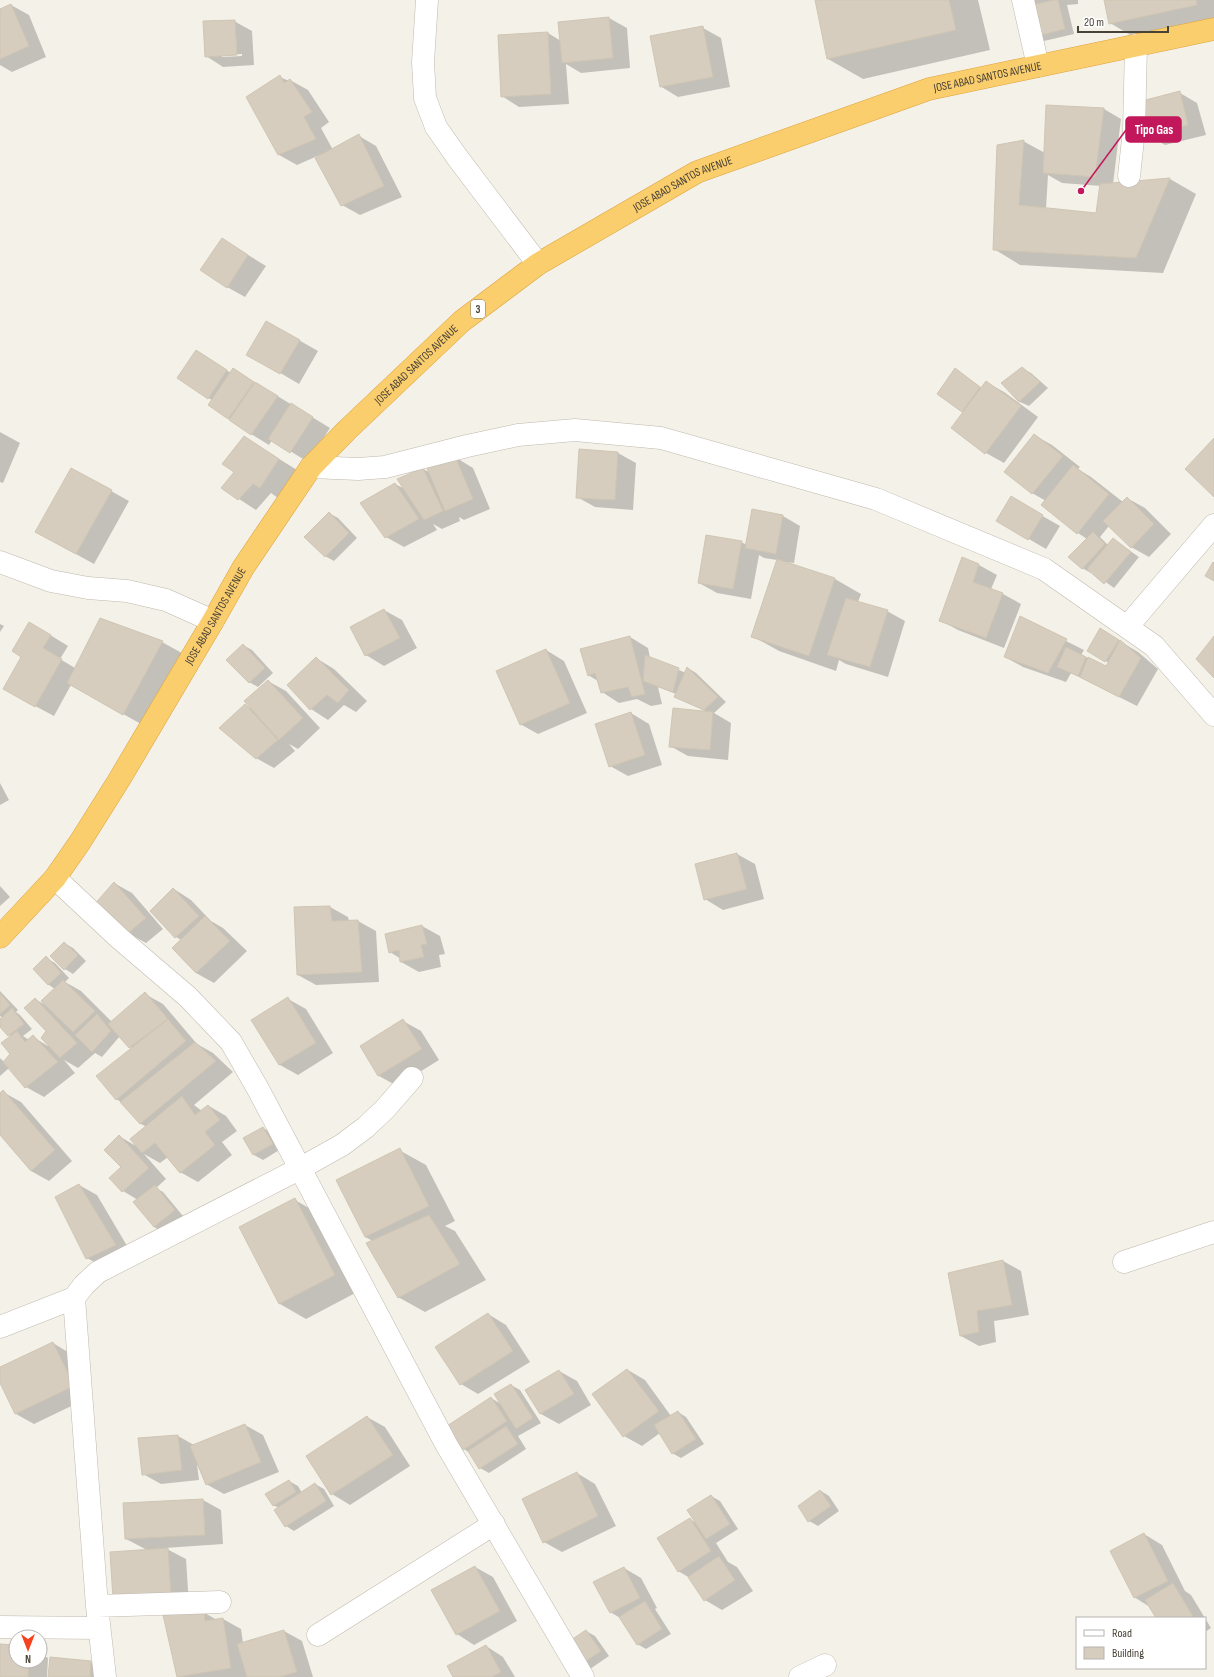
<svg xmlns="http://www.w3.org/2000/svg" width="1214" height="1677" font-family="'Sofia Sans Condensed',sans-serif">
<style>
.shadow{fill:#0003;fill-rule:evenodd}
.building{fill:#d6cdbf;stroke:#d0c5b2}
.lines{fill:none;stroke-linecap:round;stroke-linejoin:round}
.minor-casing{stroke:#c0b9ac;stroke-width:23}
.highway-casing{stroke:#dba33c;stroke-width:23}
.minor{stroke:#fff;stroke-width:22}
.highway{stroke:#fbce6d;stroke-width:22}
.labels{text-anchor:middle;stroke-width:3;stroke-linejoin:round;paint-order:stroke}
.shield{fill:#fff;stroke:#7f7b73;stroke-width:1}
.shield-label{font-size:11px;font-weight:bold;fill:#484237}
.street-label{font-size:12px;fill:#484237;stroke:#fff}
.leader{fill:none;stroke:#c2185b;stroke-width:1.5}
.callout-dot{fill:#c2185b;stroke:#fff;stroke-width:1.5}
.callout{fill:#c2185b;stroke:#c2185b;stroke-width:1.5}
.callout-label{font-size:13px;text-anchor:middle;font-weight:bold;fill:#fff}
</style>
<rect width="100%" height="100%" fill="#f4f1e9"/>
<path class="shadow" d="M816,0H978L990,50L863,79L828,59Z
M1029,0H1078V4L1067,5L1074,34L1044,41L1035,36L1038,5Z
M1105,0H1214V22L1137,39L1110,23Z
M11,5L29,15L46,57L12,72L0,65V10Z
M609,18L627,28L630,68L581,73L566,64L569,104L519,107L502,96L548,33L561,41Z
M234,21L252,31L254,65L223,67L206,56ZM242,54V56L222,57V55Z
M703,28L721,38L730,87L678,97L660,86Z
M280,77L289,81L290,80L308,90L329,122L321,128L333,150L359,136L376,146L402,197L360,215L342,205L322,154L297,165L279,155L247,97Z
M1180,93L1197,103L1206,135L1165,145L1148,135Z
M1104,109L1121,119L1113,184L1170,179L1196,194L1163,273L1020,265L994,249L1023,141L1045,153ZM1048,175L1062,183L1101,186L1097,214L1046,209Z
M222,239L266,266L245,297L227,287Z
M267,322L318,351L299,384L248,354Z
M197,351L231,373L234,370L251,380L330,428L308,462L272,440L269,445L251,434L209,405L212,400L208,398Z
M1022,368L1031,373L1048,388L1029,406L1020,402L1003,383Z
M955,370L982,388L986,382L1004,392L1038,417L1004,463L986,453L964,412L938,394Z
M0,432L20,443L3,483L0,482Z
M1034,435L1052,445L1080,467L1078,469L1091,477L1123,502L1127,498L1145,508L1171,534L1149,557L1131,547L1109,526L1100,537L1108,545L1113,539L1139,557L1114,588L1092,572L1091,573L1082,568L1087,539L1078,533L1046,501L1032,493Z
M244,437L297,470L278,498L271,493L256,510L222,488L236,472Z
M580,450L618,453L636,463L633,510L595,507L577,497Z
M455,457L473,468L490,509L464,520L459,517L460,521L442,529L433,524L437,530L404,547L386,537L395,484L405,489L423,469L431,473Z
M111,491L129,501L94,564L54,542Z
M1011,498L1060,526L1046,549L998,521Z
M329,513L338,518L357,538L334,561L325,556Z
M783,516L800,526L794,563L786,562V563L835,579L861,594L858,602L887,611L905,621L888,677L846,664L839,660L836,671L779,651L752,636L777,560L764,558L759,555L751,599L717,593L699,583L741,542L747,545Z
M963,558L979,565L997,575L991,589L1003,594L1021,604L1004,648L958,630L940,620Z
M384,610L402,620L417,648L384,666L366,655L351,628Z
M1020,618L1084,650L1081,655L1107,667L1109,663L1088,650L1101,630L1138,652L1158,669L1137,706L1071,673L1066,682L1023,667L1005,657Z
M0,624L4,626L0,632Z
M47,633L68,646L60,659L75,668L162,642L189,657L150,729L71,685L54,716L22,699Z
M630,637L648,648L650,658L686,673L688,668L696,673L726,702L714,713L731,723L728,760L688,756L670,746L707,712L684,701L675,696L676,694L658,687L662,704L651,706L637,699L619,703L602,692L598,681L588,675Z
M243,645L252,650L273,673L258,687L249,682Z
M546,650L564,661L587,713L538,734L520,724Z
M316,658L334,669L367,701L356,712L344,705L328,720L311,709Z
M268,681L286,691L320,728L298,749L289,744L295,751L274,768L256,758L245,705L252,709Z
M631,713L649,724L662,765L628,776L610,766Z
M0,783L9,800L0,805Z
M737,854L755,864L764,899L723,910L705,899Z
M114,883L132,893L163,929L146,943L128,933Z
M0,886L10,897L0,906Z
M174,889L191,900L211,921L223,928L247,951L214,983L196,973L173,949L181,940L176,937L151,911Z
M330,907L348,917L349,921H358L376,931L379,982L316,985L298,975L295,908Z
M422,926L440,936L445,954L439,955L441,967L419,972L401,962V959L390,952Z
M64,943L73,948L86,961L73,974L65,969Z
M46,958L55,963L69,978L65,982L81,991L112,1022L145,994L163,1004L197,1044L213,1053L233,1072L194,1105L202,1111L209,1106L226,1116L237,1131L222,1142L232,1155L198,1182L180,1172L168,1157L160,1163L144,1154L166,1179L156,1188L163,1192L183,1216L163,1232L154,1227L138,1200L123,1191L111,1178L122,1167L119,1136L136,1146L147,1127L141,1124L121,1102L116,1099L132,1049L120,1036L102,1057L95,1053L78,1068L64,1060L75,1073L44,1097L26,1087L9,1068L0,1076V1058L4,1062L11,1054V1037L0,1026V1021L3,1018L0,1016V991L18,1010L16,1012L20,1015L32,1029L23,1036L29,1040L33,1037L48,1046L47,1031L35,999L47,1006L55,989L49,985L34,969Z
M288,999L306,1009L333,1053L298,1075L280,1065L252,1021Z
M403,1021L421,1031L439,1060L397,1086L379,1076L361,1047Z
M3,1092L21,1102L72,1161L49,1181L31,1171L0,1134V1095Z
M263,1128L272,1133L281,1149L263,1160L254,1155L244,1139Z
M399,1150L426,1165L455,1221L445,1226L455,1231L486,1280L425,1312L398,1297L373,1241L365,1237Z
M79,1185L97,1195L133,1256L105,1268L87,1258Z
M295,1200L321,1215L361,1290L306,1319L280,1304Z
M1003,1261L1021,1271L1029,1315L994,1321L996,1342L979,1346L961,1336Z
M488,1314L506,1325L530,1362L478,1394L461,1384Z
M53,1343L71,1354L92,1396L34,1424L16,1414L0,1381V1368Z
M628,1370L645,1380L671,1416L678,1412L686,1417L704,1444L681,1458L672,1453L660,1433L642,1446L624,1436Z
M559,1371L577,1381L591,1405L559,1424L541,1414Z
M511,1385L520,1390L541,1423L518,1436L526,1449L489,1473L480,1468L470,1453L464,1449L448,1427L491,1398L501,1404Z
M367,1417L385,1427L410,1466L350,1505L332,1494L307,1456Z
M245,1425L263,1435L279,1472L224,1494L206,1484L197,1464L199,1480L161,1484L143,1474L178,1436L194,1445Z
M577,1473L595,1484L616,1526L562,1552L544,1542Z
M289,1481L298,1486L302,1493L315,1484L324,1489L334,1506L294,1531L286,1526L279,1508L273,1505Z
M821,1491L829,1496L839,1511L818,1526L809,1521Z
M711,1496L720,1501L738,1529L716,1543L728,1562L737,1567L753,1591L722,1610L705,1600L690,1578L678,1571L690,1519L696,1523Z
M203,1500L221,1510L223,1544L165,1548L186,1559L189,1605L132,1609L147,1550L126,1539Z
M1144,1534L1162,1545L1185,1591L1191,1595L1211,1628L1205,1632V1618H1157L1150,1607L1134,1597Z
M475,1567L493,1577L517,1621L474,1645L457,1634Z
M624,1568L641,1578L657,1608L655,1609L671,1634L646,1649L637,1644L622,1619L610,1612Z
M203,1612L217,1620L223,1619L241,1629L243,1643L284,1631L302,1641L313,1677H178L164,1616Z
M586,1631L595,1636L609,1656L590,1669L581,1664Z
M0,1645L16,1646V1661H40V1653L48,1658L47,1677H0Z
M486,1646L503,1657L515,1677H454Z
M50,1658L91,1662L109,1672L108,1677H49Z"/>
<path class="building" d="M815,0H949L956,30L827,59Z
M1054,0H1058L1065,29L1034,37L1027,6Z
M1104,0H1196L1197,5L1109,24Z
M11,4L29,46L0,59V9Z
M609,17L613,58L562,63L558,22Z
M235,20L237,55L205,57L203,21Z
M703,26L713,77L660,87L650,36Z
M548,32L551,94L501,97L498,35Z
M280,75L284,83L290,79L312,112L304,117L316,139L278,155L246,97Z
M1180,91L1188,125L1147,135L1138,102Z
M1046,105L1104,108L1095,177L1043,173Z
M359,134L384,186L341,206L315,158Z
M1024,140L1019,205L1096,213L1100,184L1170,178L1136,258L993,250L997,145Z
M222,238L248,255L227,288L200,270Z
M266,321L300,340L280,374L246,355Z
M196,350L227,370L208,399L177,378Z
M1022,367L1040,382L1019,402L1001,383Z
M233,368L254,382L228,419L208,405Z
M955,368L980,387L962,412L937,394Z
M986,381L1021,406L985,454L951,428Z
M255,382L278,396L251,435L229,420Z
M291,403L313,417L290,453L268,439Z
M1034,434L1063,456L1032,494L1004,472Z
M244,436L279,459L260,488L253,484L238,500L221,488L234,472L222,464Z
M1214,438V497L1185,469Z
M579,449L618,452L615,500L576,498Z
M455,456L473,499L445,511L427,468Z
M1073,465L1109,494L1077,534L1041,505Z
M71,468L112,490L76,554L35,532Z
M423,468L443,511L424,520L397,479Z
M395,483L419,519L385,538L360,503Z
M1011,496L1043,515L1028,540L996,521Z
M1127,497L1154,524L1131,548L1103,521Z
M752,509L783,515L776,554L745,548Z
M329,512L349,533L325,557L304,537Z
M1093,532L1105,544L1082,569L1068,557Z
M706,535L742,541L733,589L698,583Z
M1113,538L1131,552L1104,584L1087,569Z
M962,557L979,564L973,582L1003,593L986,638L939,621Z
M777,559L835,578L809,656L751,637Z
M1213,562L1214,563V581L1205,576Z
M846,598L888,610L870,667L827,655Z
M384,609L400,638L365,656L350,627Z
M1020,616L1067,639L1048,673L1004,657Z
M100,618L163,641L123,715L67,683Z
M29,622L51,635L43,648L62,659L35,707L3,689L21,657L12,651Z
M1100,628L1119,640L1105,662L1087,651Z
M630,636L645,694L632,697L628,687L601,693L595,673L588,676L580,649Z
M1214,636V678L1196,659Z
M1120,640L1141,658L1119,697L1080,677L1088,657L1106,666Z
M243,644L265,668L249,683L226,660Z
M1066,647L1086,657L1078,676L1057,667Z
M546,649L570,703L520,725L496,671Z
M645,655L679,668L673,692L643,681Z
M316,657L349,690L338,703L327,695L310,710L287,685Z
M687,667L718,697L704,710L674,697Z
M268,680L303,718L279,740L244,701Z
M245,704L278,740L256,759L219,728Z
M673,708L713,712L710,750L669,747Z
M631,712L645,755L609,767L595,724Z
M737,853L747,889L704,900L695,864Z
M114,882L146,918L127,934L93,906Z
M173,888L199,916L175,938L150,911Z
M330,906L332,921L358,920L362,972L297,975L294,907Z
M205,916L230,941L196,973L172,948Z
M422,925L427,944L421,945L424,957L400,962L399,950L389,953L385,934Z
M64,942L78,955L64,970L50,956Z
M46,956L61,973L48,985L33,969Z
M63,980L95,1011L73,1032L41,1001Z
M145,992L168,1019L129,1048L108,1024Z
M0,993L10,1005L0,1014Z
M288,997L316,1043L279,1065L251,1020Z
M35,998L77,1043L60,1058L41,1038L46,1031L24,1008Z
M12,1008L24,1024L8,1036L0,1027V1019Z
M97,1014L111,1031L92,1052L75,1035Z
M168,1019L186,1041L116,1100L96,1076Z
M403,1019L422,1049L378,1076L360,1046Z
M17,1031L25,1042L33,1035L58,1062L25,1088L3,1062L10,1054L1,1043Z
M195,1042L216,1061L140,1124L120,1102Z
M3,1090L55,1150L31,1171L0,1135V1093Z
M182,1096L195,1115L208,1105L220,1120L205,1132L215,1145L180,1173L155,1143L142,1153L130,1139Z
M263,1127L273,1144L253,1155L243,1138Z
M119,1135L149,1168L122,1192L109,1178L121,1167L104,1150Z
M400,1148L429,1206L365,1237L336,1180Z
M79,1184L116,1245L86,1259L55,1197Z
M155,1185L175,1210L154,1227L133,1202Z
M295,1198L335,1275L279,1304L239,1227Z
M429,1215L460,1264L398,1298L366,1243Z
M1003,1260L1012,1305L977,1311L979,1332L960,1336L948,1273Z
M488,1313L513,1351L460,1385L435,1347Z
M53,1342L74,1386L15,1414L0,1383V1367Z
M627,1369L659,1411L623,1437L592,1394Z
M559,1370L574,1394L540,1414L525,1390Z
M511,1384L533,1418L516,1429L494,1394Z
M491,1397L507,1421L463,1450L447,1426Z
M678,1411L696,1439L672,1454L654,1425Z
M367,1416L393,1455L331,1495L306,1456Z
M245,1424L261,1462L206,1485L190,1446Z
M506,1426L518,1444L479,1469L468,1451Z
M178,1435L182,1470L142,1475L138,1438Z
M577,1472L598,1516L543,1543L522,1499Z
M289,1480L296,1492L273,1506L265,1494Z
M315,1483L326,1501L285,1527L274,1510Z
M820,1490L831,1506L808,1522L798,1506Z
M711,1495L730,1524L706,1539L687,1510Z
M203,1499L205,1535L125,1539L123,1503Z
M690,1518L711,1551L678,1572L657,1538Z
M1144,1533L1168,1581L1134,1598L1110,1551Z
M168,1548L171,1596L113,1599L110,1552Z
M719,1556L735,1580L704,1601L688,1577Z
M475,1566L500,1611L456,1635L431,1590Z
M624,1567L640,1598L610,1613L593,1582Z
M1173,1583L1194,1618H1156L1145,1600Z
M645,1601L662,1629L637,1645L619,1617Z
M204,1611L205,1621L223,1618L231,1668L177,1677L163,1615Z
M284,1630L297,1672L280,1677H247L237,1644Z
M586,1630L601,1651L580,1665L565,1644Z
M0,1644L16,1645V1661H29L28,1677H0Z
M486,1645L501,1672L492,1677H453L447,1666Z
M50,1657L91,1661L90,1677H48Z"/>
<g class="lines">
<g class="minor-casing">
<path id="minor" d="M427,0L423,62L425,98L436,127L457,157L538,264
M1023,0L1038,66
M1129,176L1134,130L1136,45
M311,467L358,469L385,467L467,446L518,435L575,430L661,438L876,499L1044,569L1154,646L1214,715
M0,562L51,581L88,588L127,591L166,600L213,621
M1127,627L1214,525
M55,878L119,938L188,997L231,1042L258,1089L446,1444L583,1677
M1124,1262L1214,1232
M0,1327L74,1298
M97,1606L220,1602
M0,1627L99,1628
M318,1635L494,1524
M105,1677L97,1606L74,1298L84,1285L98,1272L299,1169L342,1145L366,1127L385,1109L412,1078
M800,1677L825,1665"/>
</g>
<g class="highway-casing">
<g id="highway">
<path id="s1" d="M0,937L55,878L80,842L119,780L213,621L243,568L311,467L347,430L462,321L538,264L697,172L929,89L1214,29"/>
</g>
</g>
<use href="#minor" class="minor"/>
<use href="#highway" class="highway"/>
</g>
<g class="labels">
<rect class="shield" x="471" y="300" width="14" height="18" rx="3"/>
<g class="shield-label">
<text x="478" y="313">3</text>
</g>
<g class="street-label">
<text dy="4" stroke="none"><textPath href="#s1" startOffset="1360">JOSE ABAD SANTOS AVENUE</textPath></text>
<text dy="4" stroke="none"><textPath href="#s1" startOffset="1036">JOSE ABAD SANTOS AVENUE</textPath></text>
<text dy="4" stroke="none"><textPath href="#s1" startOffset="712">JOSE ABAD SANTOS AVENUE</textPath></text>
<text dy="4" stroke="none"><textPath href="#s1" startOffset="388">JOSE ABAD SANTOS AVENUE</textPath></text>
</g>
</g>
<path class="leader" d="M1081 191L1126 130"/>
<circle class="callout-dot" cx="1081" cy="191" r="4"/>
<rect class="callout" x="1126" y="117" width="55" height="25" rx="4"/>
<g class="callout-label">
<text x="1154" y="134">Tipo Gas</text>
</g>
<rect x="1076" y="1617" width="130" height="52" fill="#ffffff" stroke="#b6b3af"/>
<rect x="1084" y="1630" width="20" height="6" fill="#ffffff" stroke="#b6b3af"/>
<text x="1112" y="1637" font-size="12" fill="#484237">Road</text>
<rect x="1084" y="1647" width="20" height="12" fill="#d6cdbf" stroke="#b6b3af"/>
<text x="1112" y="1657" font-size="12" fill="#484237">Building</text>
<g transform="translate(28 1649) rotate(180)"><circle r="19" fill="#ffffff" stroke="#b6b3af"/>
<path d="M0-3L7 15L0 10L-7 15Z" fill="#f6421e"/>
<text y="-6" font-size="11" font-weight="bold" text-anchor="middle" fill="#484237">N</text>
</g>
<path d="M1078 26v6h90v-6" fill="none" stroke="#484237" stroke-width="2"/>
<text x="1084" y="26" font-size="12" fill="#484237" stroke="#ffffff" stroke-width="3" paint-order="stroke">20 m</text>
</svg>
